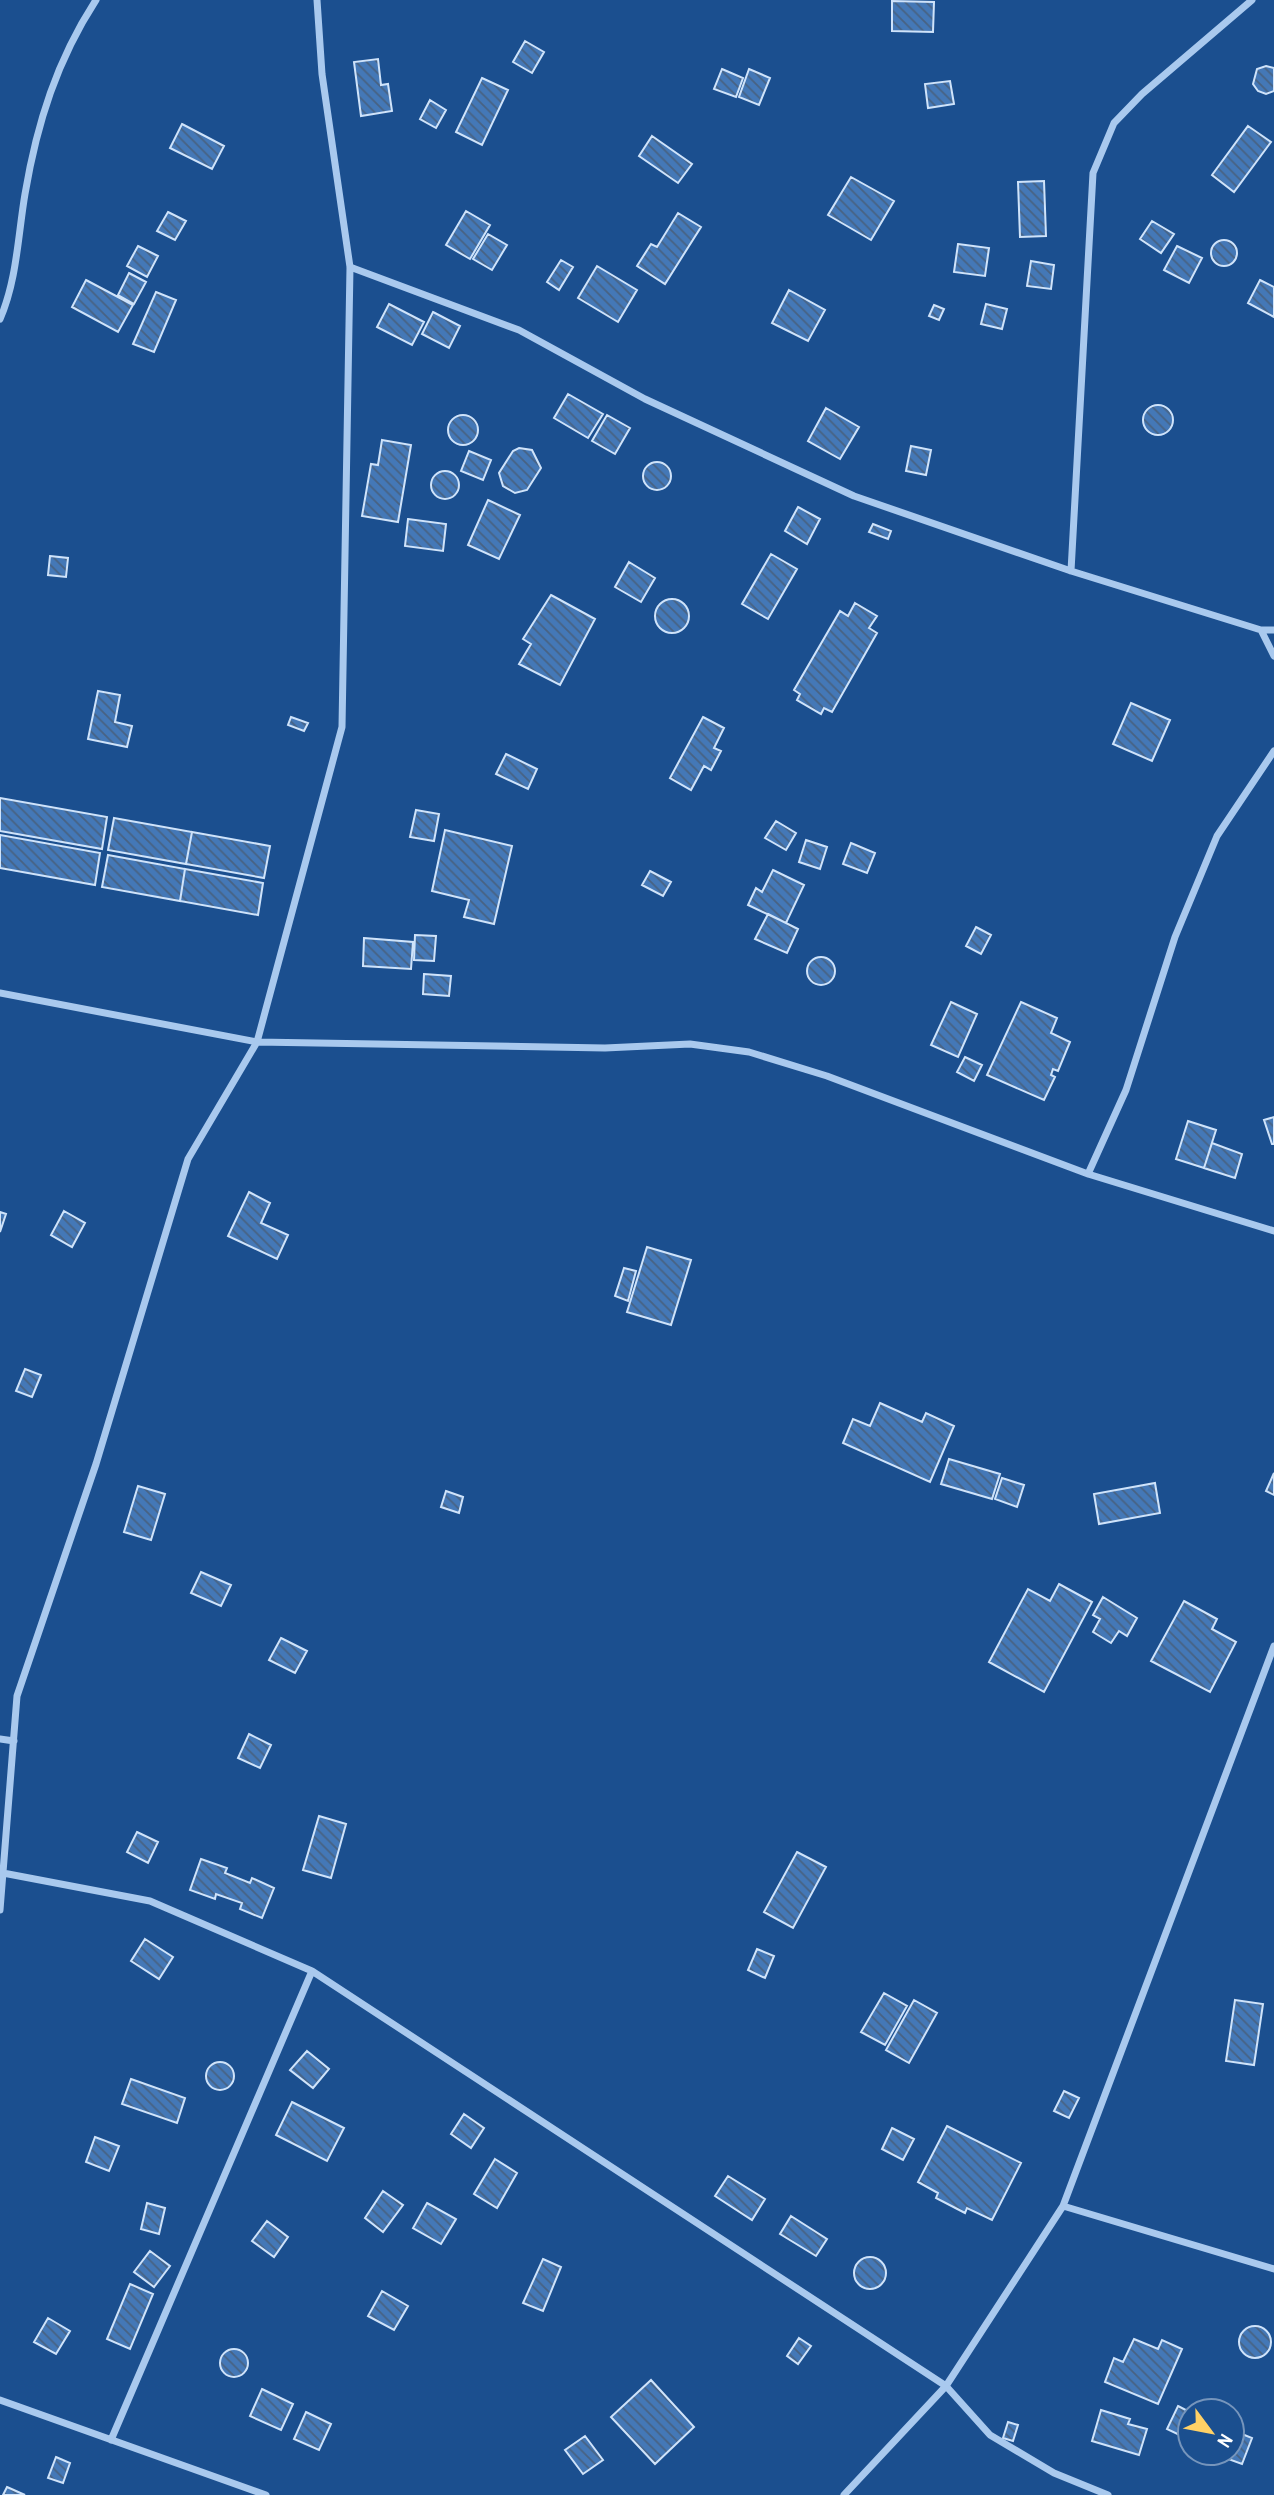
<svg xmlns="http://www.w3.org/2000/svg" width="1274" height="2495" font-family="'Archivo Narrow',sans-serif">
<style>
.building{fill:url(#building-back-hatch);stroke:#cfe3fa;stroke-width:2}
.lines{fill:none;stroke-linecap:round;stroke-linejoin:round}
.minor{stroke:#a9c9ee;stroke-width:7}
</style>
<defs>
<pattern id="building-back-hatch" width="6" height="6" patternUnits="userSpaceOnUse" patternTransform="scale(1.75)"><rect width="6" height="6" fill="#4478b7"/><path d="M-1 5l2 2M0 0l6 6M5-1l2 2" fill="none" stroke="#486282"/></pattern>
</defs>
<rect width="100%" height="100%" fill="#1b4f8f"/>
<path class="building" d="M892,1L934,2L933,32L892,31Z
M525,41L544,52L532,73L513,62Z
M378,59L381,85L388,84L392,111L361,116L354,62Z
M1266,66L1274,68V91L1266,94L1258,91L1253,84L1257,69Z
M722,69L743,78L736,97L714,89Z
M749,69L770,78L759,105L739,97Z
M482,78L508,90L482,145L456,132Z
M950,81L954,104L928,108L925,84Z
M430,100L446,110L436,128L420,119Z
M182,124L224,146L212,169L170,148Z
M1248,126L1271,142L1234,192L1212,175Z
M652,136L692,164L678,183L639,156Z
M851,177L894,201L871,240L828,215Z
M1044,181L1046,236L1020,237L1018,182Z
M466,211L490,225L470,259L446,245Z
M168,212L186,221L175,240L157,231Z
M678,213L701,227L665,284L637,266L651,244L657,247Z
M1152,221L1174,234L1161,253L1140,239Z
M488,234L507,245L492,270L473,259Z
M1211 253a13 13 0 1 1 26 0a13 13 0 1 1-26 0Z
M958,244L989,248L985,276L954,272Z
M138,246L158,256L147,277L127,266Z
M1177,246L1202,258L1189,283L1164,270Z
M561,260L573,267L559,290L547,282Z
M1031,261L1054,265L1051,289L1027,286Z
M597,266L637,290L618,322L578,298Z
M129,273L146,282L134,304L118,295Z
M86,280L133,305L118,332L72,307Z
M1260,280L1274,287V317L1248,303Z
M789,290L825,310L808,341L772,323Z
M156,292L176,300L154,352L133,344Z
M389,304L424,322L412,345L377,327Z
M986,304L1007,309L1002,329L981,324Z
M934,305L944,309L939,320L929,316Z
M433,312L460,326L449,348L422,334Z
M568,394L603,414L588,438L554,418Z
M1143 420a15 15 0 1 1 30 0a15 15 0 1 1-30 0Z
M826,408L859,427L840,459L808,441Z
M607,415L630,428L615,454L592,441Z
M448 430a15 15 0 1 1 30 0a15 15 0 1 1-30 0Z
M382,440L411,445L398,522L362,516L371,464L378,465Z
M911,446L931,450L926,475L906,471Z
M519,448L532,450L541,468L527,490L515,493L503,486L499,473L513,451Z
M469,451L491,460L483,480L461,471Z
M643 476a14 14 0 1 1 28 0a14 14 0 1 1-28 0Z
M431 485a14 14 0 1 1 28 0a14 14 0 1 1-28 0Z
M488,500L520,515L499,559L468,545Z
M798,507L820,519L807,544L785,531Z
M408,519L446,524L443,551L405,546Z
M873,524L891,531L888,539L869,532Z
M771,554L797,569L768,619L742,604Z
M50,556L68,558L66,577L48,575Z
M629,562L655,578L641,602L615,587Z
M551,595L595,619L560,685L519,664L531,644L523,639Z
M655 616a17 17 0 1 1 34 0a17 17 0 1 1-34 0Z
M855,603L877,616L869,628L877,633L832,712L824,708L821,714L797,700L800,694L794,690L840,611L848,616Z
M98,691L120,695L115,722L132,726L127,747L88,739Z
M1131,703L1170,720L1152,761L1113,744Z
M291,717L308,723L304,731L288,725Z
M703,717L724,728L714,748L721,751L711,770L704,766L691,790L670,778Z
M506,754L537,769L528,789L496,774Z
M0,798L107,817L102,849L0,831Z
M416,810L439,814L434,841L410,837Z
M114,818L192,832L186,864L108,850Z
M776,821L796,833L786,850L765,838Z
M445,830L512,846L494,924L464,917L469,900L432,891Z
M192,832L270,846L264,878L186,864Z
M0,835L100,853L95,885L0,868Z
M806,840L827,847L820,869L799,862Z
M851,843L875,853L867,873L843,864Z
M108,855L185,869L180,901L102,887Z
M185,869L263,883L258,915L180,901Z
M773,870L804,885L786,923L748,905L756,888L762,892Z
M650,871L671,882L663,896L642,885Z
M768,914L798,929L787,953L755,939Z
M976,927L991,935L981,954L966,946Z
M415,935L436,936L434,961L414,960Z
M364,938L413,942L411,969L363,966Z
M807 971a14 14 0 1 1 28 0a14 14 0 1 1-28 0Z
M424,974L451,976L449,996L423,994Z
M951,1002L977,1014L958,1057L931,1045Z
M1021,1002L1057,1018L1051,1033L1070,1042L1058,1071L1053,1069L1051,1075L1055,1077L1044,1100L987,1075Z
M965,1057L982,1065L974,1081L957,1072Z
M1274,1117V1144H1272L1264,1120Z
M1188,1121L1216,1130L1204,1168L1176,1159Z
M1212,1143L1242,1154L1235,1178L1204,1168Z
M249,1192L270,1203L261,1223L288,1235L277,1259L228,1236Z
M64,1211L85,1223L72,1247L51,1235Z
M0,1212L6,1214L0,1232Z
M647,1247L691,1260L671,1325L627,1312Z
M624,1268L636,1271L628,1301L615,1296Z
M25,1369L41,1375L32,1397L16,1391Z
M880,1403L922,1422L926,1413L954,1426L930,1482L843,1443L853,1419L870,1426Z
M949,1459L1000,1474L992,1499L941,1484Z
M1274,1473V1495L1266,1491Z
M1002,1478L1024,1485L1017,1507L995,1499Z
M1155,1483L1160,1513L1099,1524L1094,1494Z
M138,1486L165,1494L151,1540L124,1532Z
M446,1491L463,1497L459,1513L441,1507Z
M201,1572L231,1585L221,1606L191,1593Z
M1059,1584L1092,1602L1044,1692L989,1662L1028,1589L1050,1601Z
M1103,1597L1137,1618L1127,1636L1119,1631L1111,1643L1093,1632L1100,1619L1093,1615Z
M1184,1601L1217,1619L1212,1629L1236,1642L1210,1692L1151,1661Z
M281,1638L307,1651L295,1673L269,1660Z
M249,1734L271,1745L260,1768L238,1758Z
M319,1816L346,1824L331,1878L303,1870Z
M137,1832L158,1842L148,1863L127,1852Z
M797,1852L826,1867L793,1928L764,1912Z
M201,1859L227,1868L225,1873L250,1883L252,1878L274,1888L262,1918L240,1909L242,1903L216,1894L215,1899L190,1890Z
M145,1939L173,1957L159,1979L131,1961Z
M757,1949L774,1956L765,1978L748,1970Z
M884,1993L907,2006L885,2045L861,2032Z
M914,2000L937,2013L909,2063L886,2050Z
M1235,2000L1263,2004L1254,2065L1226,2061Z
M307,2051L329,2069L313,2088L290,2070Z
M206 2076a14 14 0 1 1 28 0a14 14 0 1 1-28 0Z
M131,2079L185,2098L177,2123L122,2104Z
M1064,2091L1079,2098L1069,2118L1054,2111Z
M292,2102L344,2128L327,2161L276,2135Z
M464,2114L484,2128L471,2148L451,2134Z
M947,2126L1021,2163L992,2220L967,2208L965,2213L936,2198L938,2193L918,2182Z
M892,2128L914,2139L903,2160L882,2149Z
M95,2137L119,2146L109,2171L86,2162Z
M495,2159L517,2173L497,2208L474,2194Z
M728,2176L765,2199L752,2220L715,2196Z
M383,2191L403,2205L383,2232L365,2218Z
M147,2203L165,2208L159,2234L141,2229Z
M427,2203L456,2219L441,2244L413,2228Z
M791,2216L827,2239L816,2256L780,2234Z
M267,2221L288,2237L274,2257L252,2241Z
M150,2251L170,2266L154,2287L134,2272Z
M854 2273a16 16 0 1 1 32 0a16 16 0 1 1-32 0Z
M543,2259L561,2267L543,2311L523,2303Z
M130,2284L153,2294L130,2349L107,2339Z
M382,2291L408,2306L394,2330L368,2316Z
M48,2318L70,2331L56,2354L34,2342Z
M1239 2342a16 16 0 1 1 32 0a16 16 0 1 1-32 0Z
M799,2338L811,2346L798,2364L787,2356Z
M1134,2339L1158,2349L1162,2340L1182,2349L1158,2404L1105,2382L1114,2358L1123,2362Z
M220 2363a14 14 0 1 1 28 0a14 14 0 1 1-28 0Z
M651,2380L694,2427L655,2464L611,2417Z
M262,2389L293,2404L281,2430L250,2416Z
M1178,2406L1190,2412V2440L1167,2429Z
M1101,2410L1130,2419L1128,2424L1147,2429L1139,2455L1092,2441Z
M306,2412L331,2424L319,2450L294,2439Z
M1008,2422L1018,2425L1013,2441L1003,2438Z
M1232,2430L1252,2438L1242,2464L1220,2456L1232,2453Z
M585,2436L603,2460L583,2474L565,2450Z
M56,2457L70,2463L63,2483L48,2478Z
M7,2487L25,2495H3Z"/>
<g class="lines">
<path class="minor" d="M350,267L519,330L645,399L854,496L1071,571L1261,630L1274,656
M0,319C17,280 18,235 25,194C37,123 57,60 96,0
M1071,571L1093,173L1114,123L1142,94L1252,0
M1261,630H1274
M0,993L257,1042L605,1048L690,1044L749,1052L827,1076L1088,1174L1274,1231
M1088,1174L1126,1090L1175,937L1217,836L1274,751
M0,1739L14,1741
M3,1873L150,1901L312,1971L946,2386L990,2435L1054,2473L1108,2495
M0,1910L17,1696L96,1464L188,1159L257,1042L342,727L350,267L322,74L317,0
M1063,2206L1274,2269
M0,2400L266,2495
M111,2440L312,1971
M844,2495L946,2386L1063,2206L1274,1646"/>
</g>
<g transform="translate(1211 2432) rotate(122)"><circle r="33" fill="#1b4f8f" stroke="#7695bc" stroke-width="2"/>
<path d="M0-5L12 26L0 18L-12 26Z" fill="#ffd166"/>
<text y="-10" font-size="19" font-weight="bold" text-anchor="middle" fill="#ffffff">N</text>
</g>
</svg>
